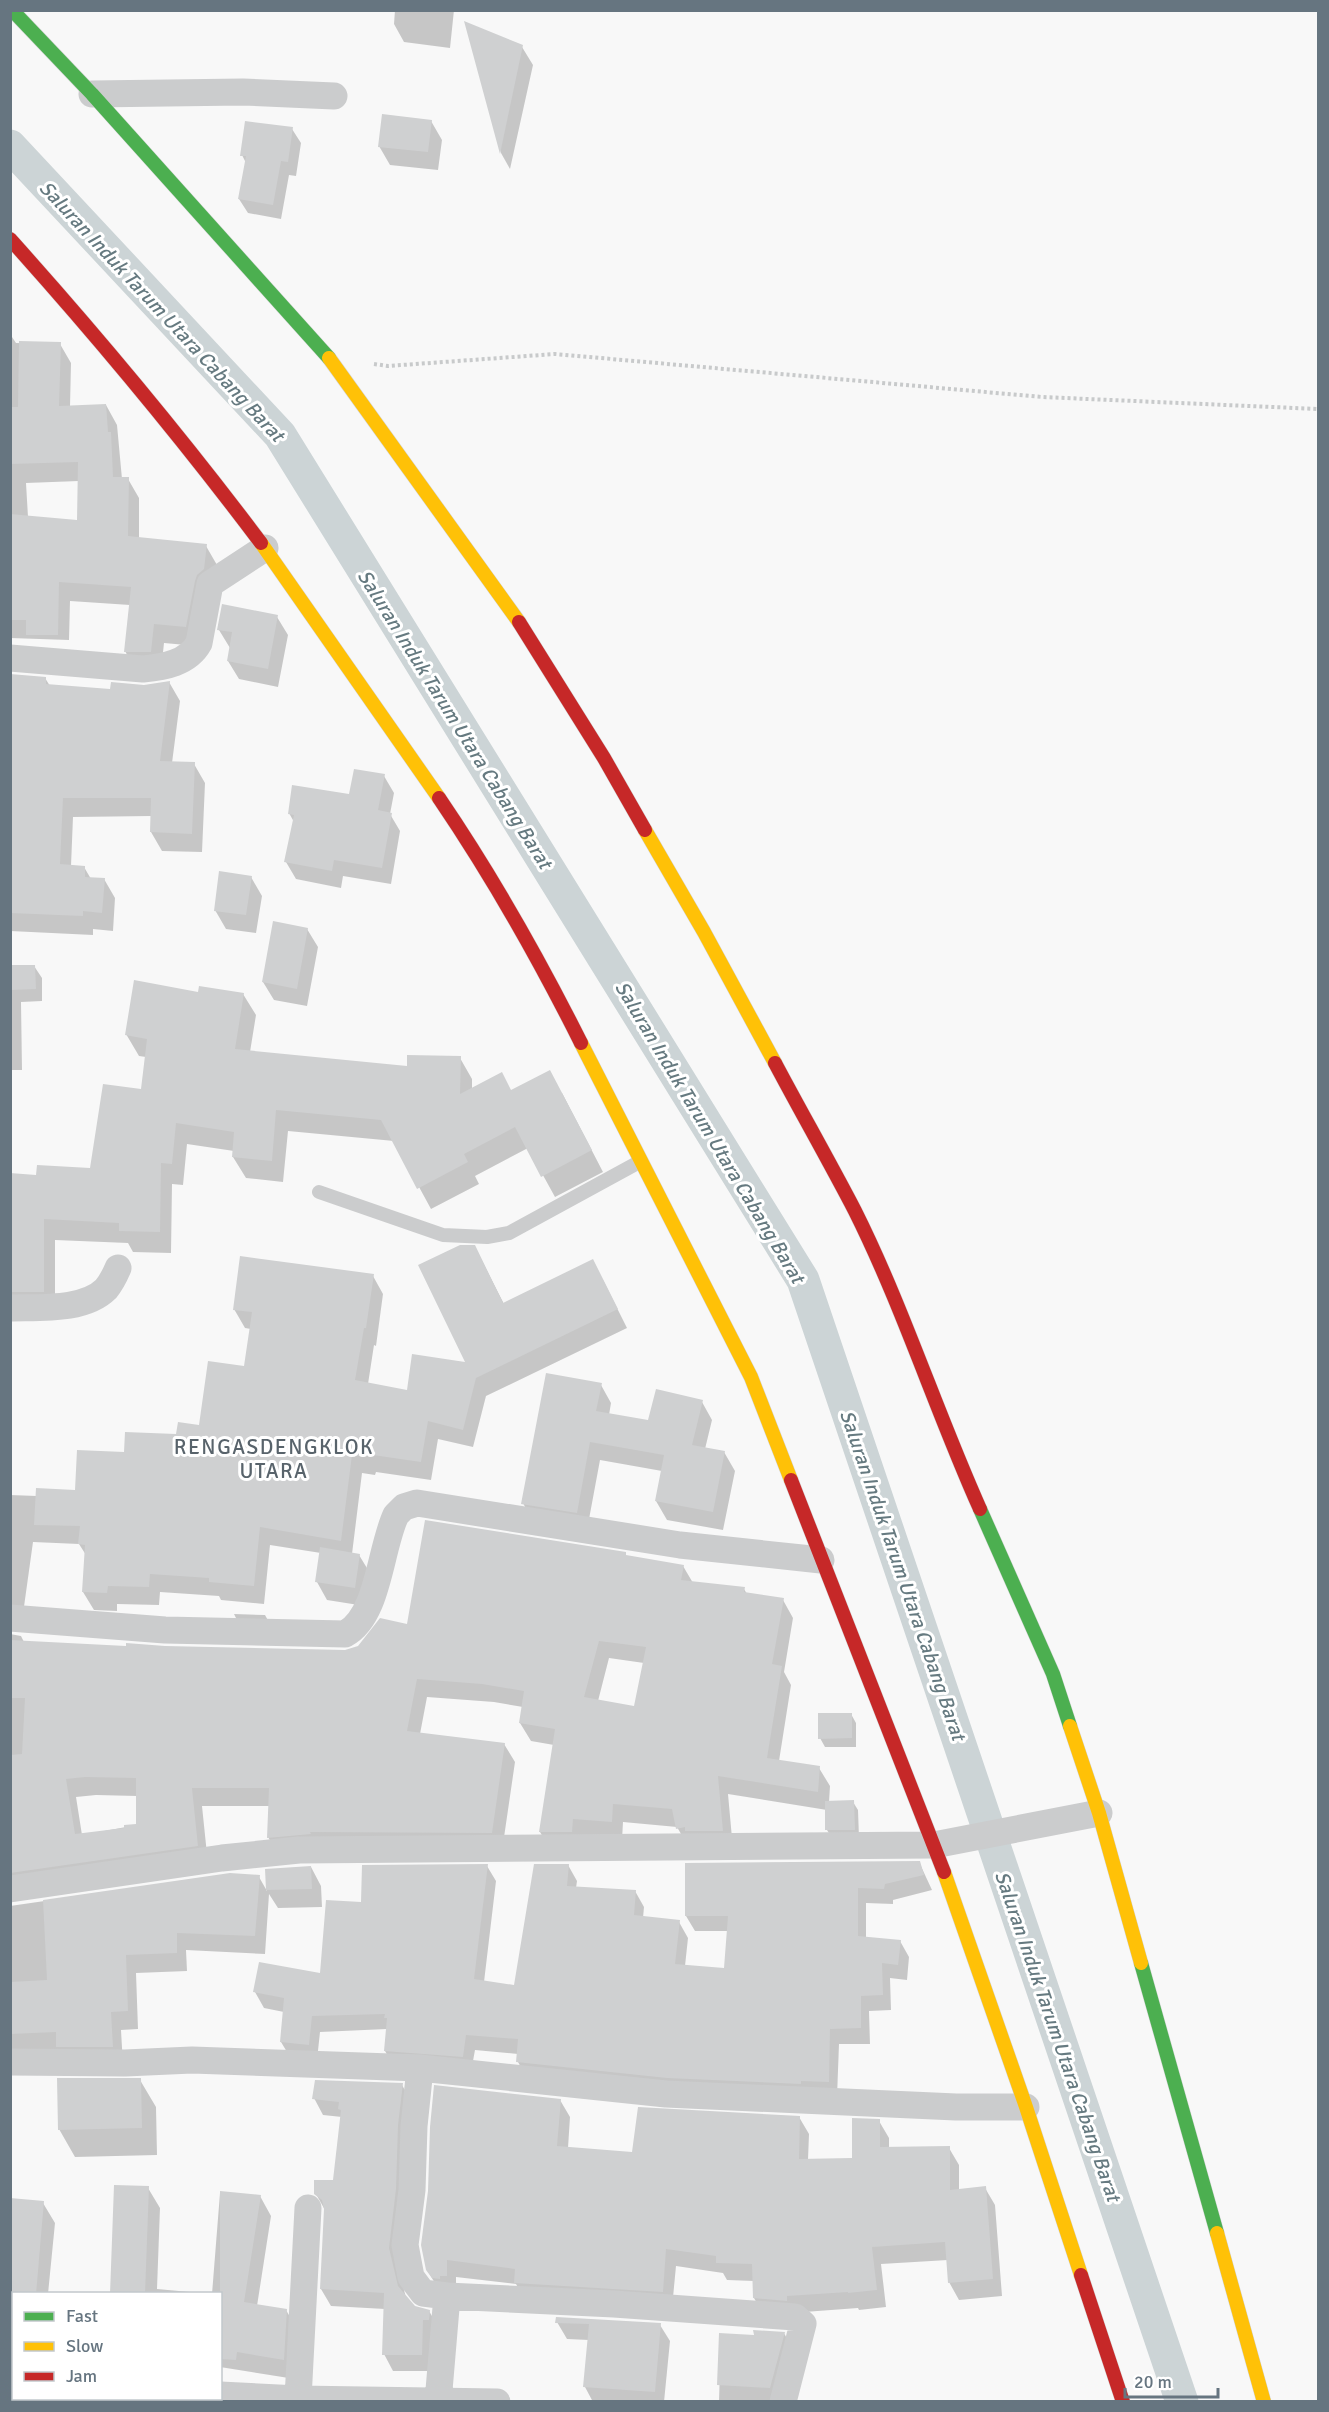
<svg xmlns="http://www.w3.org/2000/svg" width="1329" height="2412" font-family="Signika,sans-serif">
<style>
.shadow{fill:#0003;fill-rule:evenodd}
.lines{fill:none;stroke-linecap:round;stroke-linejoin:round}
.canal{stroke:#ccd4d6;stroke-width:33}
.building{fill:#cfd0d1;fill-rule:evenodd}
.fast-casing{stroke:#d4d5d6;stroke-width:15}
.slow-casing{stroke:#d4d5d6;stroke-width:15}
.jam-casing{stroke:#d4d5d6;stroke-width:15}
.path{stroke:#c8cacb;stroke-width:4;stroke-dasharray:3 3;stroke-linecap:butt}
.lane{stroke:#cbcccd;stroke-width:14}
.street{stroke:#cbcccd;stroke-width:27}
.fast{stroke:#4caf50;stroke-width:14}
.slow{stroke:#ffc107;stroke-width:14}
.jam{stroke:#c62828;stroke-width:14}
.labels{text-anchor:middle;stroke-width:6;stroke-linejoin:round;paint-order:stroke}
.water-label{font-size:20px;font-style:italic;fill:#667a80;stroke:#fff}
.quarter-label{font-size:21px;letter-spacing:1.5px;fill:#58636b;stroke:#fff}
</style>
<rect width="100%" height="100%" fill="#f8f8f8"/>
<path class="shadow" d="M395,10H454L450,48L404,42L394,24Z
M467,23L522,47L533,65L510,169L501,153Z
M431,121L442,140L438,170L390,165L379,146Z
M292,129L301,143L296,176L289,175L281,219L248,213L239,199L246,163L242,155Z
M10,334L16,343L60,344L71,363L70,407L106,405L117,425L122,479H128L139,498V539L206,546L217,565L197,646L164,643L161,671H136L125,651L130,605L70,601L69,640L10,638ZM79,481V522L28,517L26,483Z
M277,617L288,635L278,687L239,679L228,661L230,648L219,630Z
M10,675L45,678L50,686L112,691L169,682L180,701L172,763L194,764L205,783L202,852L162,851L151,832L152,816L73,817L71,866L84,867L91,879H104L115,898L113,931L93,929V935L10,931Z
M384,776L394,793L390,814L400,831L391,884L343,876L341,888L296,879L286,862L294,822L289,813L350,796Z
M251,877L262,896L256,933L226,929L215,910Z
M307,929L318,947L307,1006L274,1000L263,982Z
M34,966L42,978V1001L21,1002L22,1070H10V967Z
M199,994H243L256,1015L250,1052L408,1068L460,1058L472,1079V1089L562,1093L603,1172L555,1197L528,1148L475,1176L479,1184L431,1209L394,1141L288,1131L283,1182L246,1178L233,1157L234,1151L187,1144L183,1185L172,1184L171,1253L133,1252L128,1243L55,1240V1313L10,1320V1175L38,1177L91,1169L143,1091L146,1057L139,1056L126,1034Z
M475,1247L504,1304L603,1280L627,1328L486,1396L473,1447L438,1439L431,1480L376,1472L375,1475L362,1473L352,1554L359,1555L370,1573L365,1606L327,1600L317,1582L321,1553L270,1545L264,1604L221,1600L219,1596L160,1592L159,1605L117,1604V1611L94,1610L83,1592L86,1555L79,1544L33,1542L22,1621L10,1625V1495L37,1496L77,1491L125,1454L200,1426L246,1367L251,1329L245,1328L234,1309L373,1276L383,1294L376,1346L374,1345L368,1384L408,1391L468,1364Z
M601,1385L611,1403L609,1415L650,1422L702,1402L712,1420L705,1449L724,1452L735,1471L723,1530L667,1520L656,1501L662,1471L600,1460L587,1530L533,1522L523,1503Z
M627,1556L683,1566L693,1583L744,1589L747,1594L783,1600L793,1618L784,1672L791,1685L779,1761L819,1768L830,1786L829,1802H853L858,1810L859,1838H832L827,1830V1810L728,1794L733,1849L688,1846L677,1827L623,1822L622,1840L551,1850L540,1832L554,1745L531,1741L520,1723L523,1707L494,1702L427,1697L420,1734L504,1744L515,1762L502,1851L279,1855L268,1837L270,1806H202L208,1864L10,1882V1634L21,1636L24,1642L128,1647L345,1651L359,1647L408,1625ZM609,1658L644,1663L635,1708L598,1701ZM96,1795L137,1796V1825L82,1835L76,1797Z
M234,1614L265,1615L270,1624H239Z
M851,1714L856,1723V1747H825L820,1738Z
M919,1862L932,1890L893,1900V1904L866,1903V1938L900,1941L909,1957L907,1980L890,1978L891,2010L869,2011L870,2044H839L837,2097L527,2078L518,2062V2054L475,2050L471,2072L394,2066L385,2051L387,2029L320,2032L317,2060L290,2057L281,2042L284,2012L264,2008L255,1992L321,1975L362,1904L487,1866L496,1881L484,1982L515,1987L568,1865L577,1881L576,1888L635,1891L644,1907L643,1918L679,1922L688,1938L685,1966L726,1969L728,1931H695L686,1916Z
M311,1867L321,1886L322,1907L278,1908L269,1894L265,1954L186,1950L187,1971L136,1973L138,2029L121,2030L123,2065L10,2052V1906L224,1875L259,1877L267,1891L266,1871Z
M140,2080L156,2107L157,2155L75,2157L59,2129Z
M402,2085L411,2101L398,2265L406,2298L414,2308L429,2311L439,2328L431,2371H393L384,2354L385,2309L331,2306L321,2289L325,2210L316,2194L334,2181L342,2117L323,2115L314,2098Z
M560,2100L570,2117L568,2148L633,2153L799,2117L809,2134L808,2160L854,2159L879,2121L889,2138V2148H949L959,2165V2190L985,2188L995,2205L1002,2296L959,2300L949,2282L948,2260L881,2264L886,2307L859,2310L858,2308L764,2315L754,2298V2281L727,2280L723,2273L676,2266L672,2308L525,2300L516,2284L456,2277V2293L438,2288L427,2270Z
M148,2188L160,2208L157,2289L212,2294H111Z
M220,2193L260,2196L271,2216L257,2306L286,2310L298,2331L295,2379L220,2367V2294H212Z
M43,2203L55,2223L48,2294H14V2381L10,2376V2262Z
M557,2322L660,2325L670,2341L664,2402H593L585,2387L589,2340L567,2339Z
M784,2333L793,2350L781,2402H719L721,2335L755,2337Z
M108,2398H204L206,2402H120Z"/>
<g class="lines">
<path class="canal" d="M10,146L280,435L803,1280L1182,2402"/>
</g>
<path class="building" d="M464,21L523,45L500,154Z
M382,114L432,120L428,152L378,147Z
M245,121L293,127L288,162L281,161L273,205L238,199L246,156H240Z
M19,341L61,342L59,406L106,404L108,432H111L113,477H129L128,536L207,544L204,569L197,575L195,581L186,627L154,624L151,652H124L131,587L59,582L58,635H26V620H10V514L77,520L78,462L10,464V407H18Z
M222,604L278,615L268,669L227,661L232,632L217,630Z
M10,674L46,677V684L110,689L111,682L144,685L170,681L160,761L195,762L192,834L150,832L151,798H63L60,864L85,866V877L105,878L102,913L83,911V916L10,913Z
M354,769L385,774L378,810L392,813L382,868L334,860L332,871L284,862L294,815L288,814L292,785L349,794Z
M219,871L252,876L246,915L214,911Z
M273,921L308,928L297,989L262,982Z
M10,965H35L36,989L10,990Z
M134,980L198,992L199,986L244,993L235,1049L407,1066V1055L461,1056L460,1094L502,1072L511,1090L550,1070L592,1150L541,1177L515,1127L464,1154L468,1162L417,1189L381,1120L276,1110L272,1161L232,1157L234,1132L176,1123L172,1164L161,1163L160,1232L119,1231V1223L44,1219V1292H10V1173L36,1175L37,1165L90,1168L103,1084L141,1089L147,1039L125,1035Z
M460,1245H475L503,1303L593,1259L618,1309L476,1378L463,1430L428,1421L421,1462L366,1454L365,1457L352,1455L341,1541L260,1527L254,1586L209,1582V1578L150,1574L149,1587L108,1586L107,1593L82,1592L85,1545L78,1544L80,1526L34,1525L36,1488L75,1490L77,1450L124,1452L125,1432L176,1434L178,1422L199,1425L208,1361L244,1366L252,1312L233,1310L240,1256L374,1274L366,1328H364L355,1380L407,1390L412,1354L465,1362L418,1265Z
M546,1373L602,1383L596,1411L648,1420L656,1389L703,1400L692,1445L725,1451L713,1512L655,1501L664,1455L590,1442L577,1513L521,1504Z
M425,1520L626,1552V1555L684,1565L681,1580L745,1587L744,1592L784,1598L772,1664L782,1666L767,1758L820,1766L818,1792L718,1776L723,1831H685V1827L676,1829L672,1809L613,1804L612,1822L573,1819L572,1832H539L555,1729L519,1723L524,1691L482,1684L417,1679L407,1731L505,1743L492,1833L310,1832L311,1834L267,1838L269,1788H192L198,1846L10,1873V1755L22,1754L25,1698H10V1640L126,1646V1643L165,1646L345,1650L358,1646L380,1618L407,1624ZM599,1641L646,1647L634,1706L584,1697ZM85,1777L136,1778V1824L124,1825V1828L75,1834L66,1779Z
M320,1547L360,1554L355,1588L315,1582Z
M818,1713H852V1738L818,1739Z
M854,1800L855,1830H825V1801Z
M920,1861L924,1875L885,1884L884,1889L858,1888V1936L901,1940L898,1965L882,1963L883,1995L861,1996V2028L830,2029L829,2082L801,2081V2084L667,2078L516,2062L518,2039L466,2035L463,2057L384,2051L387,2018H384L385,2014L312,2016L309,2045L280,2042L284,1998L253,1992L259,1962L320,1973L326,1900L361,1902L362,1865L488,1864L474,1979L514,1985L534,1864H569L567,1886L636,1890L634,1915L680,1920L675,1964L724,1968L728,1916H685V1863Z
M311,1866L312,1889L266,1890L265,1869Z
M230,1873L260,1875L255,1936L177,1933V1953L126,1955L128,2011L111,2012L113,2047H56V2032L10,2034V1982L47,1980L43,1900Z
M57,2078H141L142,2128L58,2130Z
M315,2080L403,2083L398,2125L396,2189L389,2248L398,2286L415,2306L430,2310L429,2320H423L422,2355H382L384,2293L320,2289L324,2209L322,2200L314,2194V2180H333L341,2110L338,2109L339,2102L312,2099Z
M434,2085L561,2099L557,2146L632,2152L638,2107L800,2116L799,2159L852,2158V2118L880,2119V2147L950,2146V2190L986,2186L993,2279L948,2283L945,2242L872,2247L877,2290L848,2293V2292L787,2296V2301L753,2298L752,2264L716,2263V2256L666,2249L663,2292L514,2283L515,2269L447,2260V2276H440V2279L432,2278L426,2270L421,2245L428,2191L430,2127Z
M114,2185L149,2186L145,2294H110Z
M220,2191L261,2195L244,2302L287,2309L284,2360L237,2352L236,2360L220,2359Z
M10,2198L44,2201L36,2294H10Z
M556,2317L661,2323L655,2392L583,2387L589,2324L555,2323Z
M753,2330L785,2332L770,2388L717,2385L719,2333L754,2335Z"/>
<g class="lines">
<g class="fast-casing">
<path id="fast" d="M12,10L92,94L329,358
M980,1509L1053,1674L1070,1726
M1141,1963L1217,2233"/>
</g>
<g class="slow-casing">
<path id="slow" d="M329,358L519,622
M261,543L439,798
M645,830L704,932L775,1063
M581,1043L751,1377L791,1480
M1070,1726L1099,1813L1141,1963
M944,1872L1026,2107L1081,2275
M1217,2233L1264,2402"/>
</g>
<g class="jam-casing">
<path id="jam" d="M10,239C98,337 182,438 261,543
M519,622L604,758L645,830
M439,798C492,876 539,959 581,1043
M775,1063C801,1112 829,1161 855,1211C903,1307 936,1411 980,1509
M791,1480L944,1872
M1081,2275L1123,2402"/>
</g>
<path class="path" d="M374,364L388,366L555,354L1042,397L1318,409"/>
<path class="lane" d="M319,1192L443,1235L487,1237L509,1233L641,1161"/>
<path class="street" d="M92,94L243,92L334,96
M10,658L143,669C164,667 188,663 199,643L210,584L265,548
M10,1308C39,1307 84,1311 106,1289C111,1283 115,1275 118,1268
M10,1618L165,1630L345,1634C379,1616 380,1548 396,1515L404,1507L417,1503L680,1545L821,1560
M10,1889L222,1858L299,1850L934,1845L1099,1813
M10,2062L125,2063L192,2060L420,2068L666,2094L956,2107H1026
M420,2068L414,2126L412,2190L405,2245L411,2277L423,2293L447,2296L438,2402
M447,2296L614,2304L795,2317L803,2324L783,2402
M10,2379H14
M220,2395L298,2399L497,2402
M298,2399L308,2208"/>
<use href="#fast" class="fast"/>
<use href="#slow" class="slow"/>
<use href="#jam" class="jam"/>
</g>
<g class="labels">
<g class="water-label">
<text transform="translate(162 311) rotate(47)" y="7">Saluran Induk Tarum Utara Cabang Barat</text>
<text transform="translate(455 719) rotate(58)" y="7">Saluran Induk Tarum Utara Cabang Barat</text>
<text transform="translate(710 1132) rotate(59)" y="7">Saluran Induk Tarum Utara Cabang Barat</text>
<text transform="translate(903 1575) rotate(71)" y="7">Saluran Induk Tarum Utara Cabang Barat</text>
<text transform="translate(1058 2036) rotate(71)" y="7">Saluran Induk Tarum Utara Cabang Barat</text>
</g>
<g class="quarter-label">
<text x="274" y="1454">RENGASDENGKLOK<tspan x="274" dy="24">UTARA</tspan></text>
</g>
</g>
<rect width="1329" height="2412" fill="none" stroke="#667580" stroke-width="24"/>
<rect x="12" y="2292" width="210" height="108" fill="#ffffff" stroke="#c2c8cc" stroke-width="1.5"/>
<rect x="24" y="2312" width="30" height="9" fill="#4caf50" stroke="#c2c8cc" stroke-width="1.5"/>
<text x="66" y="2322" font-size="18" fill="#667580">Fast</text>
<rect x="24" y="2342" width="30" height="9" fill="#ffc107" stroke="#c2c8cc" stroke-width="1.5"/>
<text x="66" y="2352" font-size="18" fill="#667580">Slow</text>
<rect x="24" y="2372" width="30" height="9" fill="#c62828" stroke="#c2c8cc" stroke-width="1.5"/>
<text x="66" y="2382" font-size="18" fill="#667580">Jam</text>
<path d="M1125 2388v9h93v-9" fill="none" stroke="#667580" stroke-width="3"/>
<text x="1134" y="2388" font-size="18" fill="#667580" stroke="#ffffff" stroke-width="4.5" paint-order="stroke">20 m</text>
</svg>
